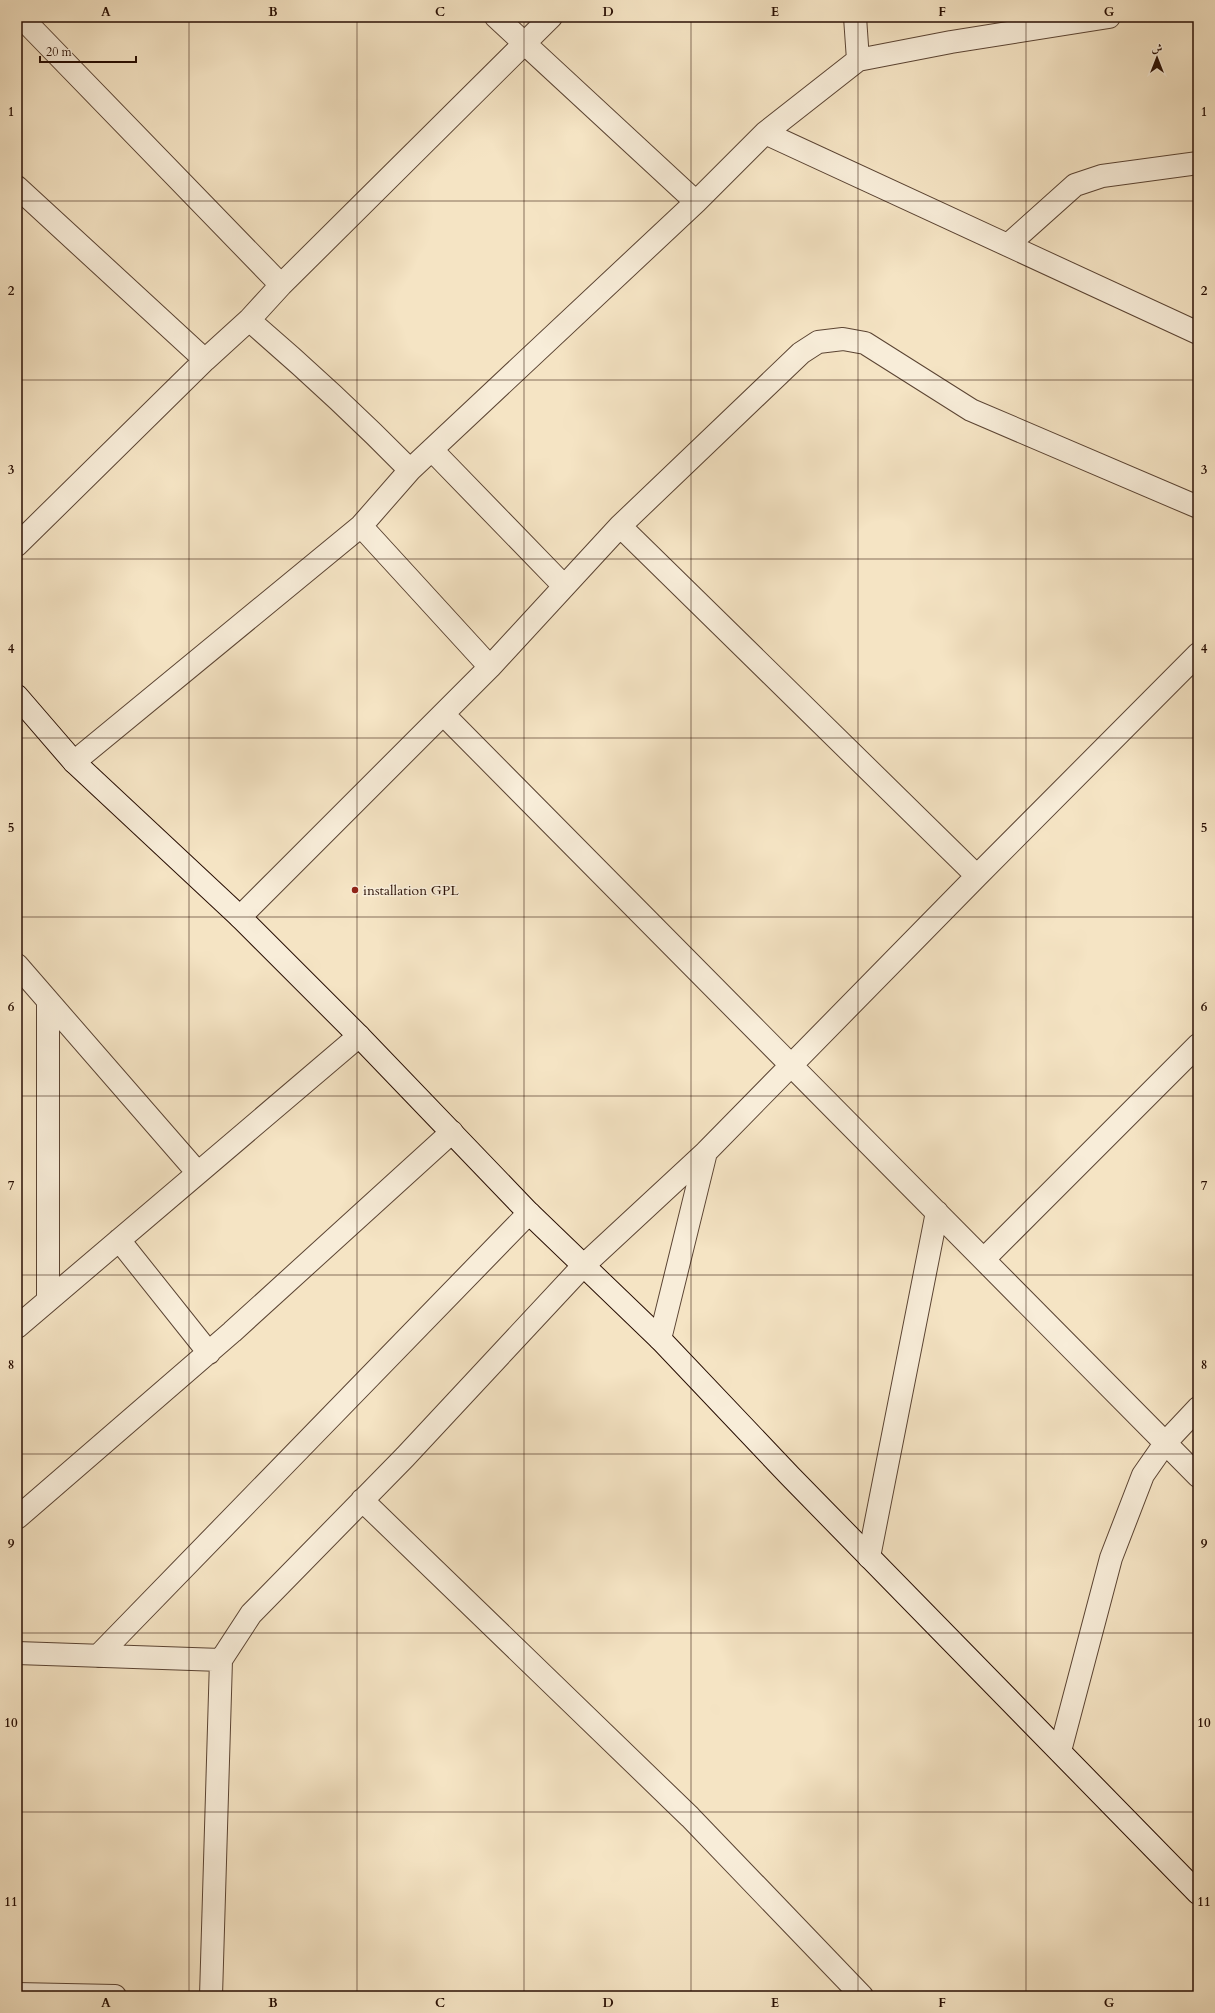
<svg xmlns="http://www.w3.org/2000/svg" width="1215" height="2013" font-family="Cardo,Amiri,serif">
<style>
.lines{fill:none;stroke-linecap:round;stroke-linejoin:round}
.street-casing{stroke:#5b4433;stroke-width:24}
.secondary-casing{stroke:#280e03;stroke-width:24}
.street{stroke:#f8edd9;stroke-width:22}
.secondary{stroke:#f8edd9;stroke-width:22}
.grid{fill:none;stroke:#280e03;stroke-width:1;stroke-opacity:0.55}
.poi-dot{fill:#8f2418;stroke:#f8edd9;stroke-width:1.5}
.labels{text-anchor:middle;stroke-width:3;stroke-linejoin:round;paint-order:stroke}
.poi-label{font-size:14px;fill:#280e03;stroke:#f8edd9;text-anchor:start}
.neatline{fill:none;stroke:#280e03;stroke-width:1.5}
.grid-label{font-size:13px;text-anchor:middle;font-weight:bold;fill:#280e03}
</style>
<rect width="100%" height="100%" fill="#f5e4c4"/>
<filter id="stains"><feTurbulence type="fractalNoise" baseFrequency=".005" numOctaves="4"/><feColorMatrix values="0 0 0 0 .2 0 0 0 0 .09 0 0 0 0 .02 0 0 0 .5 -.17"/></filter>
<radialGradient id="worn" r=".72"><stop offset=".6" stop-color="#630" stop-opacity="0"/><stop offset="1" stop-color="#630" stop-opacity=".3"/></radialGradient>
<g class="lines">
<g class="street-casing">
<path id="street" d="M21,17L281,285
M496,17L696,202
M855,17L858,60
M765,133L1198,333
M17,187L205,360
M1008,245L1075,185L1102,176L1198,163
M249,320C305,368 359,418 410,470
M432,450L564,586
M361,526L490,667
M620,526L977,876
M17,545L205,360L249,320L281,285L551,17
M443,714L1198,1476
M74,762L361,526L410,470L696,202L765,133L858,60L951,42L1109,17
M240,917L490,667L620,526L801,353L818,342L843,339L865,343L971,410L1198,507
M17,965L198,1173
M48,1001V1300
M119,1240L209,1353
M984,1259L1198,1045
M17,1327L359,1036
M660,1339L706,1152
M362,1500L690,1817L862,1996
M17,1518L232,1332L452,1132
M869,1557L937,1212
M17,1653L221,1660
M98,1656L529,1213
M1060,1751L1111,1558L1143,1475L1166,1442L1198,1408
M17,1994L115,1996
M211,1996L221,1660L251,1614L405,1457L583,1266L706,1152L977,876L1198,654"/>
</g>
<g class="secondary-casing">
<path id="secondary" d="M17,696L74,762L240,917L359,1036L529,1213L660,1339L790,1476L1198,1893"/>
</g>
<use href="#street" class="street"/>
<use href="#secondary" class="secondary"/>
</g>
<path class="grid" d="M189,17V1996M357,17V1996M524,17V1996M691,17V1996M858,17V1996M1026,17V1996M17,201H1198M17,380H1198M17,559H1198M17,738H1198M17,917H1198M17,1096H1198M17,1275H1198M17,1454H1198M17,1633H1198M17,1812H1198"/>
<circle class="poi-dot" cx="355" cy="890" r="4"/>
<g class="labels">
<g class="poi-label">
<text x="363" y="895">installation GPL</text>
</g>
</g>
<rect width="1215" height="2013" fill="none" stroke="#f5e4c4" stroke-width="44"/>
<g transform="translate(1157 58)" stroke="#f8edd9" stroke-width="3" paint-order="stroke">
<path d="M0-3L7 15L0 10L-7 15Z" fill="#280e03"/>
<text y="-6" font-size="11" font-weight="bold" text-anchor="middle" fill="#280e03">ش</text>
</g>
<path d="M40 56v6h96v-6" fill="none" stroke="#280e03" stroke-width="2"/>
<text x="46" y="56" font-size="12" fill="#280e03" stroke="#f8edd9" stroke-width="3" paint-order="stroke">20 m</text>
<rect x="22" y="22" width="1171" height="1969" class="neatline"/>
<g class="grid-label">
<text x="106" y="16">A</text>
<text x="273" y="16">B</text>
<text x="440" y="16">C</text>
<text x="608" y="16">D</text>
<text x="775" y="16">E</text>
<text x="942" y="16">F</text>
<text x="1109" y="16">G</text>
<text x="11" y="116">1</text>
<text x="1204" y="116">1</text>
<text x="11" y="295">2</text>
<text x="1204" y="295">2</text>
<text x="11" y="474">3</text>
<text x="1204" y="474">3</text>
<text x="11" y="653">4</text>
<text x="1204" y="653">4</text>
<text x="11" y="832">5</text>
<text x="1204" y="832">5</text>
<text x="11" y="1011">6</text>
<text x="1204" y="1011">6</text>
<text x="11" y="1190">7</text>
<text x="1204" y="1190">7</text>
<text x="11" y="1369">8</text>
<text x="1204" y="1369">8</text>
<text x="11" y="1548">9</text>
<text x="1204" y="1548">9</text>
<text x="11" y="1727">10</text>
<text x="1204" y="1727">10</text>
<text x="11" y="1906">11</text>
<text x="1204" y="1906">11</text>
<text x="106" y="2007">A</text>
<text x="273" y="2007">B</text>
<text x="440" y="2007">C</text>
<text x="608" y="2007">D</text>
<text x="775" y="2007">E</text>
<text x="942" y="2007">F</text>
<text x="1109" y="2007">G</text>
</g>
<rect width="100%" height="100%" filter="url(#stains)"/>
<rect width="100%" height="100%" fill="url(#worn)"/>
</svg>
